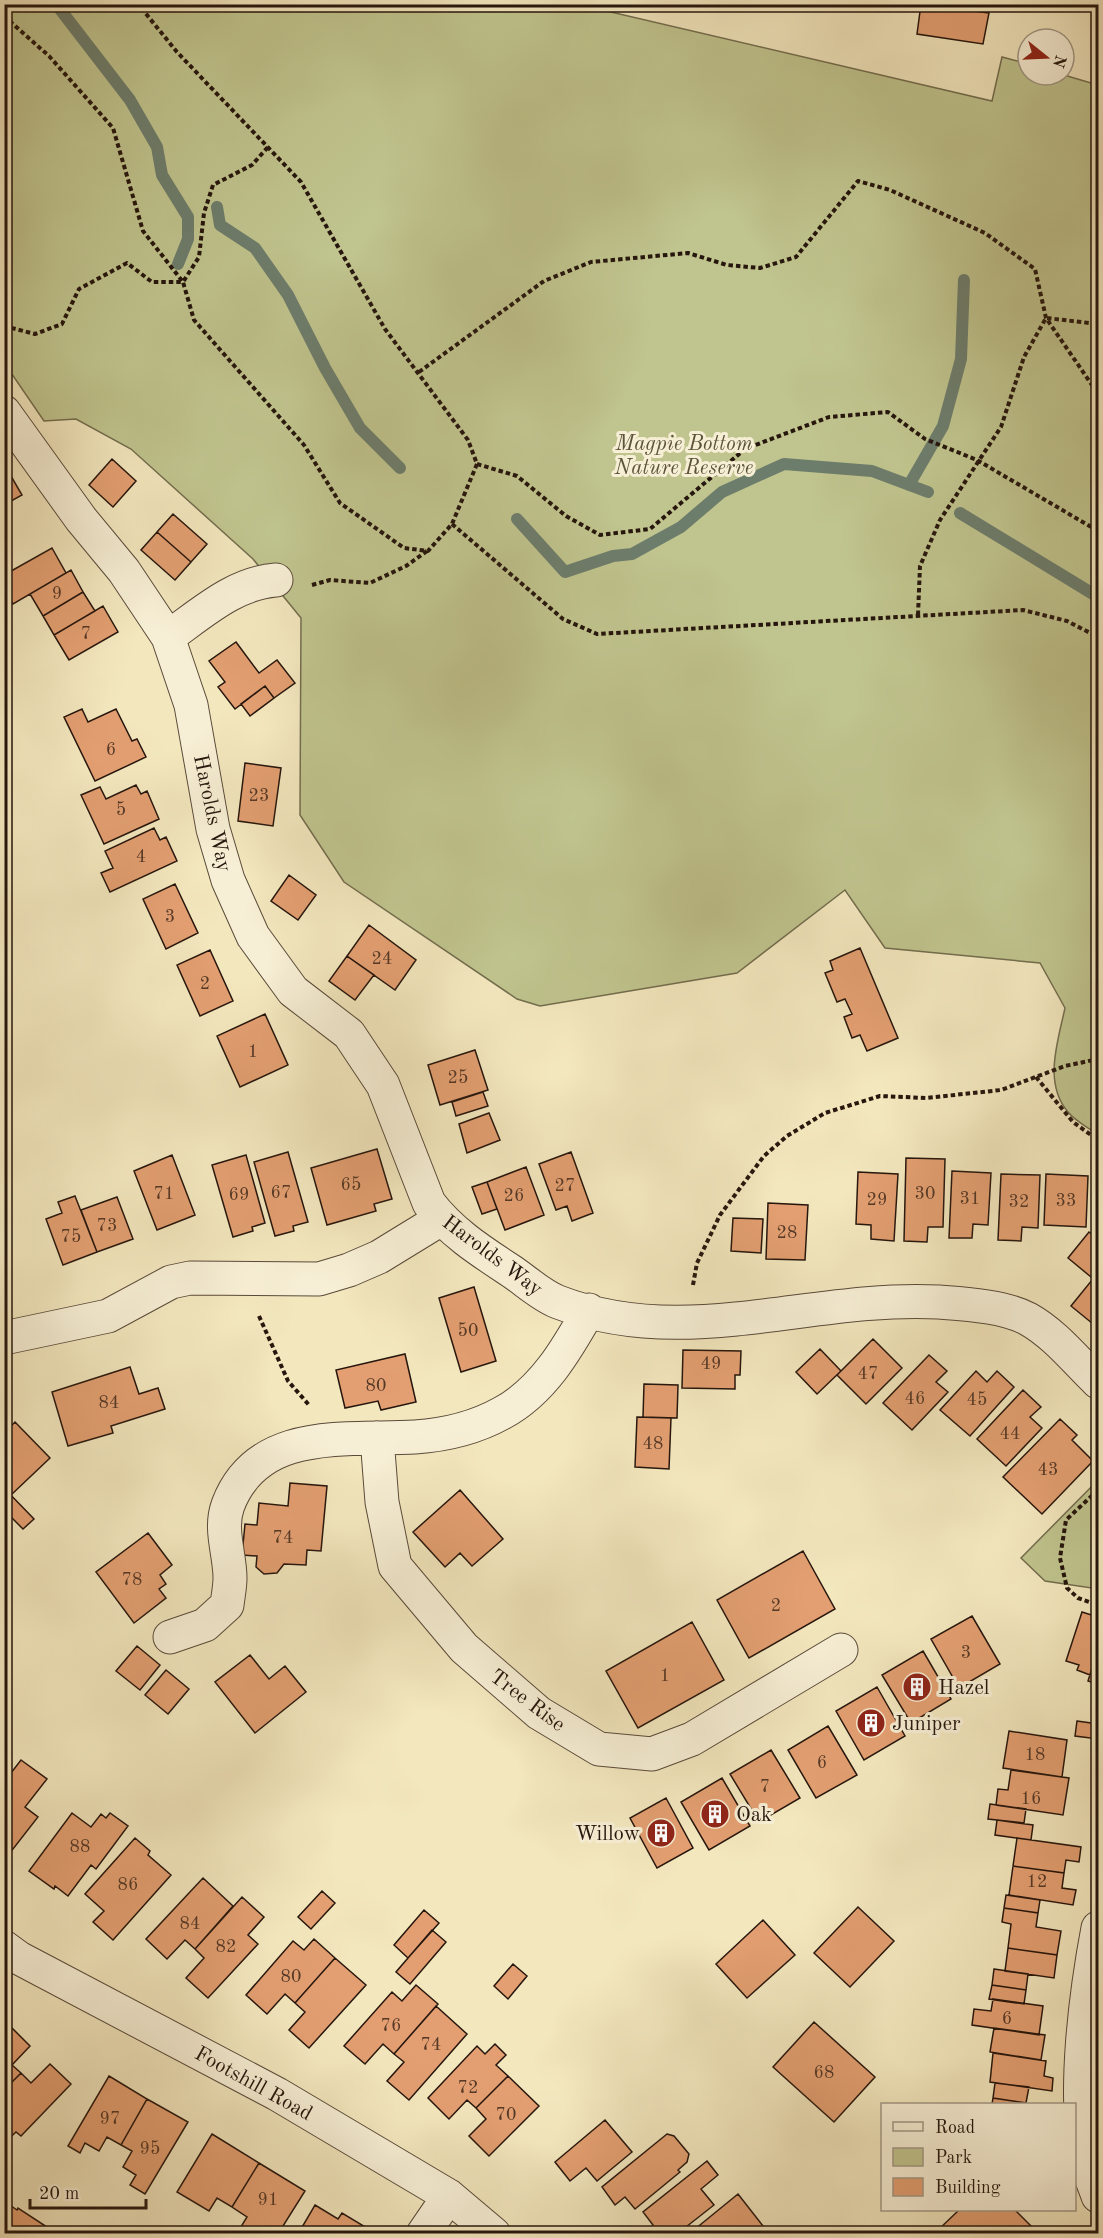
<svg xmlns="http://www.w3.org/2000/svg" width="1103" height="2238" font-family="'Old Standard TT',serif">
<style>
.green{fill:#c0c48e;stroke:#736d4e;stroke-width:1.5}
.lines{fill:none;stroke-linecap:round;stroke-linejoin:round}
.stream{stroke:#6d7d6c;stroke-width:12}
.building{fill:#e39f71;stroke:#26160d;stroke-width:1.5}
.minor-casing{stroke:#594a39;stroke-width:35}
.path{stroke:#26160d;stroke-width:4;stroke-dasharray:4.5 3;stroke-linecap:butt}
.minor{stroke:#f7efd5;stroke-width:33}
.labels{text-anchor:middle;stroke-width:6;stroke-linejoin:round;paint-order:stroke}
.number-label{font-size:18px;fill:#553826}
.park-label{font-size:21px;font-style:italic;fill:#5c533a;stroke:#f7efd5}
.street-label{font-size:21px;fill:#26160d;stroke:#f7efd5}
.poi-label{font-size:21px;fill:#26160d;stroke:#f7efd5;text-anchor:start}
</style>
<rect width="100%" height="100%" fill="#f3e7be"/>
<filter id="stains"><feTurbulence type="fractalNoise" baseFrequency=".00333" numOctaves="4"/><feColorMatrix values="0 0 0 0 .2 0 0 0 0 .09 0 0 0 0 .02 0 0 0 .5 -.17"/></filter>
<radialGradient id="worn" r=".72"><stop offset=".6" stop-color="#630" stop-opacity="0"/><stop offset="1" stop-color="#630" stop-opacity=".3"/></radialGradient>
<path class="green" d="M4,5H581L992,101L1002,57L1028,64V75H1064L1098,85V1135C1089,1128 1075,1121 1068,1112C1043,1083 1058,1041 1065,1008L1040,963L885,948L845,890L737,973L540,1006L517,999L344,882L300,815L301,618L253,559L131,449L76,419L44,421L5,364Z
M1098,1480V1589L1045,1581L1021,1558Z"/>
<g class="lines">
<path class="stream" d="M56,4L130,100L157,147L162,175L188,217V239L178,264
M217,207L220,225L255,248L288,295L325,368L360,428L400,468
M909,485L943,426L961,359L964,280
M960,513L1098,597
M517,519L565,572L613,556L632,554L681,527L722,492L784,464L872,471L928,492"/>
</g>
<path class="building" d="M608,4H629L627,9Z
M921,4L989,13L983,44L917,34Z
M938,4H974L973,10Z
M112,459L136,481L113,507L89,485Z
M4,464L22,495L4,505Z
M173,514L207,544L191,562L157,532Z
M157,532L191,562L175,580L141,550Z
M52,548L66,573L13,604L4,590V575Z
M71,570L83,592L43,616L30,594Z
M83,592L95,611L54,635L43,616Z
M103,606L118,632L69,660L54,635Z
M236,642L259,673L277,660L295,683L274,698L265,686L235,709L218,687L225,682L209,661Z
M265,686L274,698L250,716L241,704Z
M82,709L88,722L116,709L132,741L137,739L146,757L95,781L64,717Z
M245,763L281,768L273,826L238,821Z
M136,785L141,794L147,791L159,819L104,844L81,795L100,787L106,799Z
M154,828L160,840L166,837L177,861L110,892L101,873L113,868L105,851Z
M289,875L316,895L298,920L271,901Z
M175,884L198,933L166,949L143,899Z
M369,925L416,960L395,990L347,956Z
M860,948L898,1038L867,1051L860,1035L852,1038L844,1017L852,1014L845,999L837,1002L825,973L833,970L830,961Z
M210,950L233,1001L200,1016L177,965Z
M347,956L374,975L355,1000L329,981Z
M265,1014L288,1065L240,1087L217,1036Z
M475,1050L488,1090L440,1105L428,1065Z
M483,1092L488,1106L456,1116L452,1102Z
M489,1113L500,1140L467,1153L459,1124Z
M377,1149L392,1199L374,1204L376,1211L327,1225L311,1168Z
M288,1152L308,1222L293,1226L294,1231L275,1236L254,1162Z
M571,1152L593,1213L572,1221L567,1206L556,1210L539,1164Z
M172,1155L195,1215L157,1230L134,1171Z
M246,1155L265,1223L252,1227L253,1231L233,1237L212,1165Z
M906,1158L945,1159L943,1227H928L927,1242L904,1241Z
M526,1167L544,1215L505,1230L487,1182Z
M952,1171L991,1173L988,1225L973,1224L972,1238H949Z
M858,1172L898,1174L894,1241L871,1239V1225L856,1224Z
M1001,1174L1040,1175L1038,1228L1022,1227L1021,1241L998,1240Z
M1046,1174L1088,1176L1086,1227L1044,1225Z
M487,1182L497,1209L482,1214L472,1187Z
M75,1196L97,1252L63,1265L46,1219L62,1213L58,1202Z
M117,1197L133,1239L97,1252L81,1210Z
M768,1203L808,1205L805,1260L766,1259Z
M733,1218L763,1219L761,1253L731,1251Z
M1089,1232L1098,1239V1268L1091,1277L1068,1258Z
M1092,1280L1098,1286V1328L1071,1306Z
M474,1287L496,1361L461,1372L439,1298Z
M873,1339L902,1368L866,1404L837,1375Z
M820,1349L841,1371L817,1394L796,1372Z
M683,1350L741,1351L740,1375H735V1389L682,1388Z
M405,1354L416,1402L381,1410L378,1401L345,1408L336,1370Z
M929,1355L947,1371L936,1382L948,1392L912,1430L883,1403Z
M130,1367L139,1394L158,1388L165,1409L111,1426L113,1433L68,1446L52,1392Z
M976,1371L987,1382L997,1371L1014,1387L970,1436L940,1410Z
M644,1384L678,1385L677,1418L643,1417Z
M1023,1390L1041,1407L1030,1417L1042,1428L1006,1466L977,1439Z
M637,1417L671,1418L669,1469L635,1467Z
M1060,1419L1077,1435L1072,1440L1093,1461L1042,1514L1003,1477Z
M15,1422L50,1458L11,1495L4,1488V1433Z
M290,1483L327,1486L321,1551L307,1550L306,1565L284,1564L277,1573L264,1574L256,1567L257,1556L242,1555L245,1524L257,1525L259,1503L288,1506Z
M4,1488L34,1519L23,1529L4,1510Z
M460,1490L503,1539L472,1566L460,1553L445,1567L413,1532Z
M148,1533L172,1565L160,1575L166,1584L159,1589L166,1598L134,1623L96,1572Z
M803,1551L835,1609L749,1658L717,1600Z
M1082,1612L1098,1617V1649L1090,1675L1077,1670L1079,1665L1066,1661Z
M972,1616L1000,1664L959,1688L931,1639Z
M692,1622L724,1680L638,1728L606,1671Z
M137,1646L160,1665L140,1690L116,1671Z
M1098,1649V1684L1088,1681Z
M923,1651L951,1699L911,1723L882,1675Z
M250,1655L269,1679L285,1666L306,1692L255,1733L215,1682Z
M166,1670L189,1689L168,1714L145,1695Z
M877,1687L905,1736L864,1760L836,1711Z
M1077,1721L1098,1724V1739L1075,1736Z
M828,1726L857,1775L816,1798L788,1750Z
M1009,1731L1067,1740L1062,1777L1003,1768Z
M771,1750L800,1798L759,1822L730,1774Z
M21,1760L47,1779L25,1807L38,1817L6,1858L4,1782Z
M1011,1770L1069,1778L1063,1815L996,1805L998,1789L1008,1790Z
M722,1778L750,1826L709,1850L681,1802Z
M666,1798L693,1848L657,1868L630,1818Z
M990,1804L1026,1809L1024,1823L988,1819Z
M72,1813L91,1827L101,1814L106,1818L110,1813L128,1826L96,1869L91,1865L68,1896L55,1886L54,1889L29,1871Z
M997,1820L1033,1825L1031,1840L995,1835Z
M135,1838L150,1851L148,1855L171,1875L113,1940L93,1922L104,1911L85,1894Z
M1017,1838L1081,1847L1079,1862L1066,1860L1064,1873L1013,1866Z
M1013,1866L1064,1873L1062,1888L1076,1890L1073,1905L1009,1895Z
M203,1878L233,1906L195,1949L185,1940L167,1959L146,1939Z
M322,1891L335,1903L311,1929L298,1917Z
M1006,1895L1040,1900L1038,1913L1004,1908Z
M242,1897L264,1917L248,1935L258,1944L208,1998L186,1978L204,1958L195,1949Z
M858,1907L894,1941L850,1987L814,1953Z
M1004,1908L1038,1913L1036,1927L1061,1931L1057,1955L1008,1948L1011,1924L1002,1922Z
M424,1910L439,1923L408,1958L394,1945Z
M763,1920L795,1955L747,1998L716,1964Z
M432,1930L446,1942L410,1984L396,1972Z
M314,1939L335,1958L295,2003L285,1994L267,2014L246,1995L293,1941L304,1950Z
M1008,1948L1057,1955L1054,1978L1005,1971Z
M335,1958L366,1985L309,2048L289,2030L305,2012L295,2003Z
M513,1964L527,1976L508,1999L494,1986Z
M994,1969L1028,1974L1026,1990L992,1985Z
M416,1985L438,2004L394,2054L383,2044L365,2064L344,2046L392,1992L402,2001Z
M992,1985L1026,1990L1024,2004L989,1999Z
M993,1999L1043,2006L1039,2035L972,2025L974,2009L991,2011Z
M436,2006L467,2034L409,2100L387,2081L404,2062L394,2054Z
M814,2022L875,2077L834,2122L773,2067Z
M11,2027L30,2046L12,2065L21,2073L4,2090V2034Z
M994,2028L1045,2035L1041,2060L990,2052Z
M495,2044L506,2055L496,2065L508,2076L476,2108L467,2100L449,2119L428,2098L477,2046L485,2054Z
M993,2053L1046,2061L1044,2076L1053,2078L1052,2091L990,2082Z
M50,2064L71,2084L21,2136L16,2132L4,2143V2090L21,2073L31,2083Z
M109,2076L147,2099L121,2145L107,2137L99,2151L85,2143L80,2153L68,2146Z
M508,2076L539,2106L489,2156L469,2136L486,2119L476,2108Z
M995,2083L1029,2087L1026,2103L993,2098Z
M993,2098L1026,2103V2104H992Z
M147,2099L188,2122L145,2194L130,2185L136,2175L123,2167L132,2151L121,2145Z
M605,2120L632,2152L597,2181L586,2168L570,2181L555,2162Z
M212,2134L259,2163L232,2207L217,2198L209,2211L177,2192Z
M667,2134L674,2136L689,2154L687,2162L678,2170L680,2172L635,2209L625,2197L615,2205L602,2187Z
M707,2161L718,2175L701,2189L714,2205L677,2234H645L653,2225L643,2212Z
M259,2163L305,2191L278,2234H245L239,2230L247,2217L232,2207Z
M738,2194L763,2226L754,2234H689Z
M4,2201L17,2210L18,2208L53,2231L4,2234Z
M315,2205L338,2219L342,2213L367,2228L364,2234H298Z
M959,2210H1015L1033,2228L1027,2234H939L937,2231Z"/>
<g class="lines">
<g class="minor-casing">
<path id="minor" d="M4,412L81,519L124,571L168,637L191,705L213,829L228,880L253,936L293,991L349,1034L383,1085L429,1203C450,1231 479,1250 508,1269C524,1279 540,1295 558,1302C685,1351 811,1295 939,1302C965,1304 1004,1306 1028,1319C1055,1334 1076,1361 1098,1382
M168,637C201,614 234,583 276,580
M4,1338L108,1316L171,1282L190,1278L319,1279L349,1270L379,1257L441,1219
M377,1438L382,1502L395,1566L464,1648L539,1713L599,1749L652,1754L692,1739L841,1650
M170,1637L205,1625L227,1605C228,1596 230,1587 230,1578C230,1554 219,1529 228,1505C258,1426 348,1441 415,1437C445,1435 475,1428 502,1413C543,1391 567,1349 589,1310
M1098,1928C1085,1997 1074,2088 1085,2157C1087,2170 1094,2184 1098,2196
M4,1947L19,1958L277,2094L449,2196L494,2234
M423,2234L449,2196"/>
</g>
<path class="path" d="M4,16L49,56L113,128L143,231L183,282L199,257L204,213L213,185L252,165L268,147
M1047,318L1098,324
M4,326L35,334L62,324L79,289L127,263L152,282H183L194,320L304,445L340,503L404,548L428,551L452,524L477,464L468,440L385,329L301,182L177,52L138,4
M419,372L544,281L591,262L688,253L727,265L760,268L796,257L858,181L890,190L985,233L1035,269L1046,318L1092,385
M477,464L517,476L566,516L600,535L650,529L745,449L829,417L888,412L925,439L977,460L1098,531
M452,524L563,619L597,634L1023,610L1067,621L1098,637
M312,585L330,580L370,583L406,566L427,551
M918,615L920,566L940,520L1001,427L1024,357L1046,318
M1036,1077L1073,1122L1098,1140
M693,1285L697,1263L720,1215L764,1156L787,1136L825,1113L880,1096L926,1098L1001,1090L1065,1066L1098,1059
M259,1316L288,1381L309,1405
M1098,1490L1066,1520L1060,1558L1067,1588L1078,1598L1098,1605"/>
<use href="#minor" class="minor"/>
</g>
<defs>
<g id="building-disc" transform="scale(1.5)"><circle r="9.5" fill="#8f2418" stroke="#f7efd5"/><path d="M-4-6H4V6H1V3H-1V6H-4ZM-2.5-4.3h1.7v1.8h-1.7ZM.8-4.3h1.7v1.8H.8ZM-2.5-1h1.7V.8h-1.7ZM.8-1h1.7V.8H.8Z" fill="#fff"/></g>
</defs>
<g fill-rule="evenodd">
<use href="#building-disc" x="917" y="1687"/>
<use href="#building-disc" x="871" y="1723"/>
<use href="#building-disc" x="715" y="1814"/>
<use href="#building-disc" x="661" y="1833"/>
</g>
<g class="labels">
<g class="number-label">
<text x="57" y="599">9</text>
<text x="86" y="639">7</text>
<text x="111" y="755">6</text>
<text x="259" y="801">23</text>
<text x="121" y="815">5</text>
<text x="141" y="862">4</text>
<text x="170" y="922">3</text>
<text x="382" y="964">24</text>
<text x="205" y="989">2</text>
<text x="253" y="1057">1</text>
<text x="458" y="1083">25</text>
<text x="351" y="1190">65</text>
<text x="565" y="1191">27</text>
<text x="281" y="1198">67</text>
<text x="164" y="1199">71</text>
<text x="925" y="1199">30</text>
<text x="239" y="1200">69</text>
<text x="514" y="1201">26</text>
<text x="970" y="1204">31</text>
<text x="877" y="1205">29</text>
<text x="1066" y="1206">33</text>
<text x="1019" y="1207">32</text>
<text x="107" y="1231">73</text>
<text x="787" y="1238">28</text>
<text x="71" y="1242">75</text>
<text x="468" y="1336">50</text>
<text x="711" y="1369">49</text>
<text x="868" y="1379">47</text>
<text x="376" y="1391">80</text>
<text x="915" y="1404">46</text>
<text x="977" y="1405">45</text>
<text x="109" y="1408">84</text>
<text x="1010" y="1439">44</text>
<text x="653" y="1449">48</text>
<text x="1048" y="1475">43</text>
<text x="283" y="1543">74</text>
<text x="132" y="1585">78</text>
<text x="776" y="1611">2</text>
<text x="966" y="1658">3</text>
<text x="665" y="1681">1</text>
<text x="1035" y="1760">18</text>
<text x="822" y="1768">6</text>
<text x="765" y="1792">7</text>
<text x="1031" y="1804">16</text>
<text x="80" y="1852">88</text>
<text x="1037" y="1887">12</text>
<text x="128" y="1890">86</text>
<text x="190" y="1929">84</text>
<text x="226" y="1952">82</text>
<text x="291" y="1982">80</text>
<text x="1007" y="2024">6</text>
<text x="391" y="2031">76</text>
<text x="431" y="2050">74</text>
<text x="824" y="2078">68</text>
<text x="468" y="2093">72</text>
<text x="506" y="2120">70</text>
<text x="110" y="2124">97</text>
<text x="150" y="2154">95</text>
<text x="268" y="2205">91</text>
</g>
<g class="park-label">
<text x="684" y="450">Magpie Bottom<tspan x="684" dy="24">Nature Reserve</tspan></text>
</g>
<g class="street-label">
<text transform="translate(213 813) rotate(78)" y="7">Harolds Way</text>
<text transform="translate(493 1255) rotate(37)" y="7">Harolds Way</text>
<text transform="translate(528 1700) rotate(37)" y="7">Tree Rise</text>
<text transform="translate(254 2083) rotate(29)" y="7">Footshill Road</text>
</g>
<g class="poi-label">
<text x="938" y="1694">Hazel</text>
<text x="892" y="1730">Juniper</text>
<text x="736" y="1821">Oak</text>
<text x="640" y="1840" text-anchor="end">Willow</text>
</g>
</g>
<rect width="1103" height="2238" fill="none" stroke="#f3e7be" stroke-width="24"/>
<rect x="6" y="6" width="1091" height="2226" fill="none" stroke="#26160d" stroke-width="3"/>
<rect x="12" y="12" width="1079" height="2214" fill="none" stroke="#26160d" stroke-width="1.5"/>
<rect x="881" y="2103" width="195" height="108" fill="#f7efd5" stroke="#a39885" stroke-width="1.5"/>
<rect x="893" y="2122" width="30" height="9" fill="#f7efd5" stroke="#a39885" stroke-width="1.5"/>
<text x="935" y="2133" font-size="18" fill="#26160d">Road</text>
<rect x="893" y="2148" width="30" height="18" fill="#c0c48e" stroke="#a39885" stroke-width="1.5"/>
<text x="935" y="2163" font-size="18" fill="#26160d">Park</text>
<rect x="893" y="2178" width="30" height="18" fill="#e39f71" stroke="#a39885" stroke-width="1.5"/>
<text x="935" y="2193" font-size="18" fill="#26160d">Building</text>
<g transform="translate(1046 57) rotate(108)"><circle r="28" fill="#f7efd5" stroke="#a39885" stroke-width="1.5"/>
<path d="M0-4.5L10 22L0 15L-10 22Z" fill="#8f2418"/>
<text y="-9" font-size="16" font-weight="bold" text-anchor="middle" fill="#26160d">N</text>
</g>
<path d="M30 2199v9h116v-9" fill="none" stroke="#26160d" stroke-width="3"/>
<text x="39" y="2199" font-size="18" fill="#26160d" stroke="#f7efd5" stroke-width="4.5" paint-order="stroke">20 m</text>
<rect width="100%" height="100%" filter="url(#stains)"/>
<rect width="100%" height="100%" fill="url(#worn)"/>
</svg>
